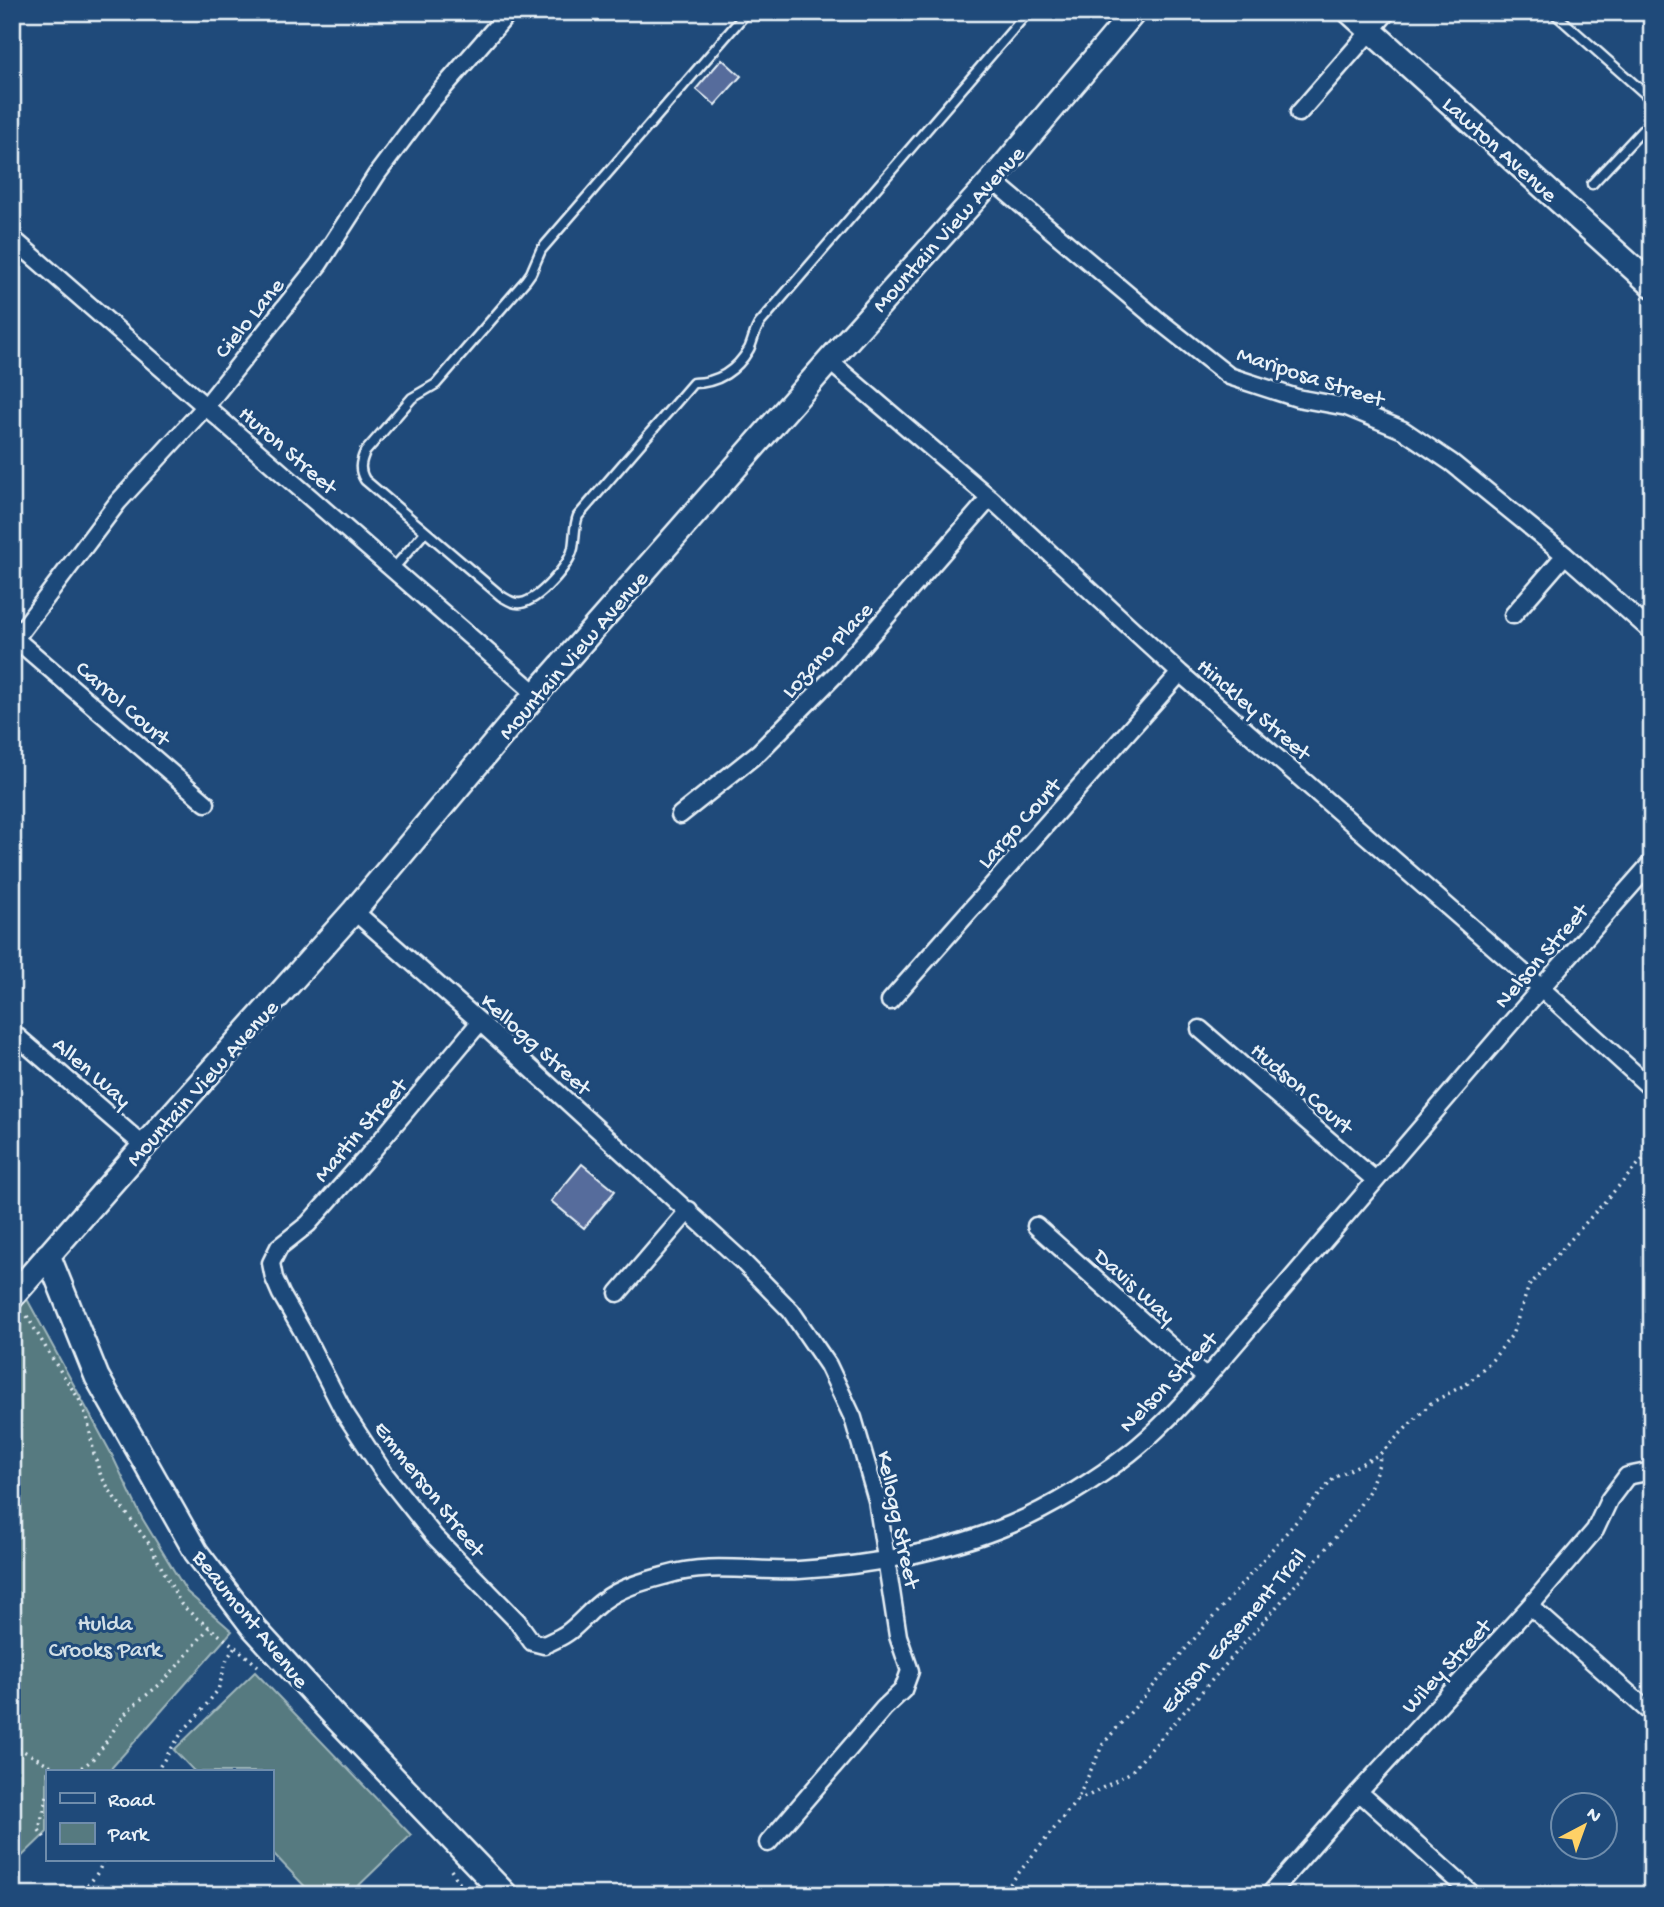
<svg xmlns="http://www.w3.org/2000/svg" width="1664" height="1907" font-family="'Gochi Hand',sans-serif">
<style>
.green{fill:#567a80;stroke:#9fb6bc;stroke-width:2}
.building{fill:#576c9c;stroke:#e8f1f8;stroke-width:2}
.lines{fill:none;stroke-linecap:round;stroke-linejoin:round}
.lane-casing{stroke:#e8f1f8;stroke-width:13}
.street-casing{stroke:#e8f1f8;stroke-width:21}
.secondary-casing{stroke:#e8f1f8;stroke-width:28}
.path{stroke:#e8f1f8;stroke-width:3.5;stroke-dasharray:2 5;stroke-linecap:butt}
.lane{stroke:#1f4a7a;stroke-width:8}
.street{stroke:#1f4a7a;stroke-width:16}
.secondary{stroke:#1f4a7a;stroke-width:23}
.labels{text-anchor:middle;stroke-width:6;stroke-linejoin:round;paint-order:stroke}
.street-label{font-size:23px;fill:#e8f1f8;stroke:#1f4a7a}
.park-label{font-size:23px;fill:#d2dfe6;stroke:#1f4a7a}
</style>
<rect width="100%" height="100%" fill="#1f4a7a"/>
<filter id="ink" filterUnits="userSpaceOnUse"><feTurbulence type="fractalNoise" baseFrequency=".0143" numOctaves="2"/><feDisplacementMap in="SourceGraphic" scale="14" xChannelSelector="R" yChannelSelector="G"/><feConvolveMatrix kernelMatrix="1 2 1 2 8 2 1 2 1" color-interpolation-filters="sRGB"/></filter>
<g filter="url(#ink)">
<path class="green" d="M27,1299L112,1455L142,1518L187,1592L232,1631L108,1772H47V1832L12,1866V1317Z
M255,1672L411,1835L349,1895H313L271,1851V1772H195L174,1750Z"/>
<path class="building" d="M722,59L741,76L715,105L696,89Z
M582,1164L615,1191L584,1228L551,1201Z"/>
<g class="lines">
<g class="lane-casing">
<path id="lane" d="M747,12L541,250L531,273L526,280L436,384L412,398L365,452C360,463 359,470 365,480L501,596C508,600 513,604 521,603C539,600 569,566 573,548C575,537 574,526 578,516L693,383C718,383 737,370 749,349C753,341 754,331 760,323L1028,12
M1553,12L1652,100
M1592,184L1652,120
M393,569L425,532"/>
</g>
<g class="street-casing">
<path id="street" d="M1299,113L1387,12
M992,180L1158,320L1229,376L1297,398L1347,407L1403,430L1452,463L1565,555L1652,632
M12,238L536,694
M829,361L990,498L1180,673L1541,988L1652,1089
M1513,615L1565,555
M12,636L206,803
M12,643L118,502L206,406L319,264L377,174L431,102L509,12
M680,815L759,752L841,669L990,498
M354,911L480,1022L742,1261L791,1311L828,1365L853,1418L877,1500L898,1636L910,1671L903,1690L884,1708L768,1843
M890,1001L1180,673
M480,1022L367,1157L308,1224L279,1247L271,1263L274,1278L281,1294L303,1332L344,1412L384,1473L434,1536L517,1621L532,1642L544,1645C552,1641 560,1638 567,1633C580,1624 590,1610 603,1601C621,1587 645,1581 667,1575C709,1562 755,1572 799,1570C868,1566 948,1551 1012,1524C1050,1508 1097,1479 1130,1453C1158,1431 1182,1404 1206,1378L1541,988L1652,862
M1200,1029L1375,1180
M12,1032L144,1146
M1036,1226L1206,1378
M618,1293L689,1210
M1530,1606L1652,1714
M1359,1792L1473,1895
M1269,1895L1359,1792L1530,1606L1595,1530L1609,1500L1627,1476L1652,1471"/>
</g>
<g class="secondary-casing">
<path id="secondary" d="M1350,12L1652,285
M48,1255L97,1377L196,1552L253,1627L338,1720L506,1895
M12,1297L144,1146L354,911L536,694L829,361L992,180L1134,12"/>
</g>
<path class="path" d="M27,1316L55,1363L79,1399L87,1417L94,1454L101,1476L114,1497L148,1542L181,1604L194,1616L234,1646L258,1666
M12,1745L59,1770L66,1772
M68,1772C100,1767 109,1729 130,1709C139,1700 150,1693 159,1685C178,1667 193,1647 209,1627
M156,1772L183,1731L198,1715L218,1690L227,1659L236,1645
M47,1796L39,1830L47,1841
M1077,1800L1088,1796L1131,1772L1280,1603L1350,1520L1369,1491L1379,1464L1380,1455
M451,1870L467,1895
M77,1895C88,1885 99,1875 103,1860
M1001,1895L1077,1800L1103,1744L1334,1478L1380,1454L1431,1403L1468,1383L1493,1359L1512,1335L1529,1286L1652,1149"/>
<use href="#lane" class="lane"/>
<use href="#street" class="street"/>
<use href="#secondary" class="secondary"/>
</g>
</g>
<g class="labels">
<g class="street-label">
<text transform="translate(1501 148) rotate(42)" y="8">Lawton Avenue</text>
<text transform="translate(947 228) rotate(-48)" y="8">Mountain View Avenue</text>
<text transform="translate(248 317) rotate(-51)" y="8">Cielo Lane</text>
<text transform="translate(1311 375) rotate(18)" y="8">Mariposa Street</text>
<text transform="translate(289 449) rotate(41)" y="8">Huron Street</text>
<text transform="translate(826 649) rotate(-47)" y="8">Lozano Place</text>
<text transform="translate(572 654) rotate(-49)" y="8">Mountain View Avenue</text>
<text transform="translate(124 702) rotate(41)" y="8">Carrol Court</text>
<text transform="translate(1255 708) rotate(41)" y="8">Hinckley Street</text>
<text transform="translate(1018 822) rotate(-48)" y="8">Largo Court</text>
<text transform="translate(1540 955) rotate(-49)" y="8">Nelson Street</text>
<text transform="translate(537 1043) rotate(42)" y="8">Kellogg Street</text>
<text transform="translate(93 1071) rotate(41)" y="8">Allen Way</text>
<text transform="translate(201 1082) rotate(-48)" y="8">Mountain View Avenue</text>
<text transform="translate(1303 1087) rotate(41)" y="8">Hudson Court</text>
<text transform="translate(359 1129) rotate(-49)" y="8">Martin Street</text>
<text transform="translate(1136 1285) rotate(42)" y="8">Davis Way</text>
<text transform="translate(1167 1381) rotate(-46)" y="8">Nelson Street</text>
<text transform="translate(431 1488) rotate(52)" y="8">Emmerson Street</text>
<text transform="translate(900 1519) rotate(78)" y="8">Kellogg Street</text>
<text transform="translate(252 1618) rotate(51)" y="8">Beaumont Avenue</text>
<text transform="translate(1232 1630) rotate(-49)" y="8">Edison Easement Trail</text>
<text transform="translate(1445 1665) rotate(-47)" y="8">Wiley Street</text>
</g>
<g class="park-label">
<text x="105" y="1630">Hulda<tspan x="105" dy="26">Crooks Park</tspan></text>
</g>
</g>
<rect width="1664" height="1907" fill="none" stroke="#1f4a7a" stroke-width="42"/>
<rect x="21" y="21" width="1622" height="1865" fill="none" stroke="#e8f1f8" stroke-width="2.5" filter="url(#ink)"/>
<rect x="46" y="1770" width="228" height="91" fill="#1f4a7a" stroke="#6f8dac" stroke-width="2"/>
<rect x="60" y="1793" width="35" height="10" fill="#1f4a7a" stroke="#6f8dac" stroke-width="2"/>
<text x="108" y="1806" font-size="21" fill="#e8f1f8">Road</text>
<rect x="60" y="1823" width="35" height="21" fill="#567a80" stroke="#6f8dac" stroke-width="2"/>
<text x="108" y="1840" font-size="21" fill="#e8f1f8">Park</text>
<g transform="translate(1584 1826) rotate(41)"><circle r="33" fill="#1f4a7a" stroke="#6f8dac" stroke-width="2"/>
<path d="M0-5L12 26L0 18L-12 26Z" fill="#ffd166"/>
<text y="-10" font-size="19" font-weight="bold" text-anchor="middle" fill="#e8f1f8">N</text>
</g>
</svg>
